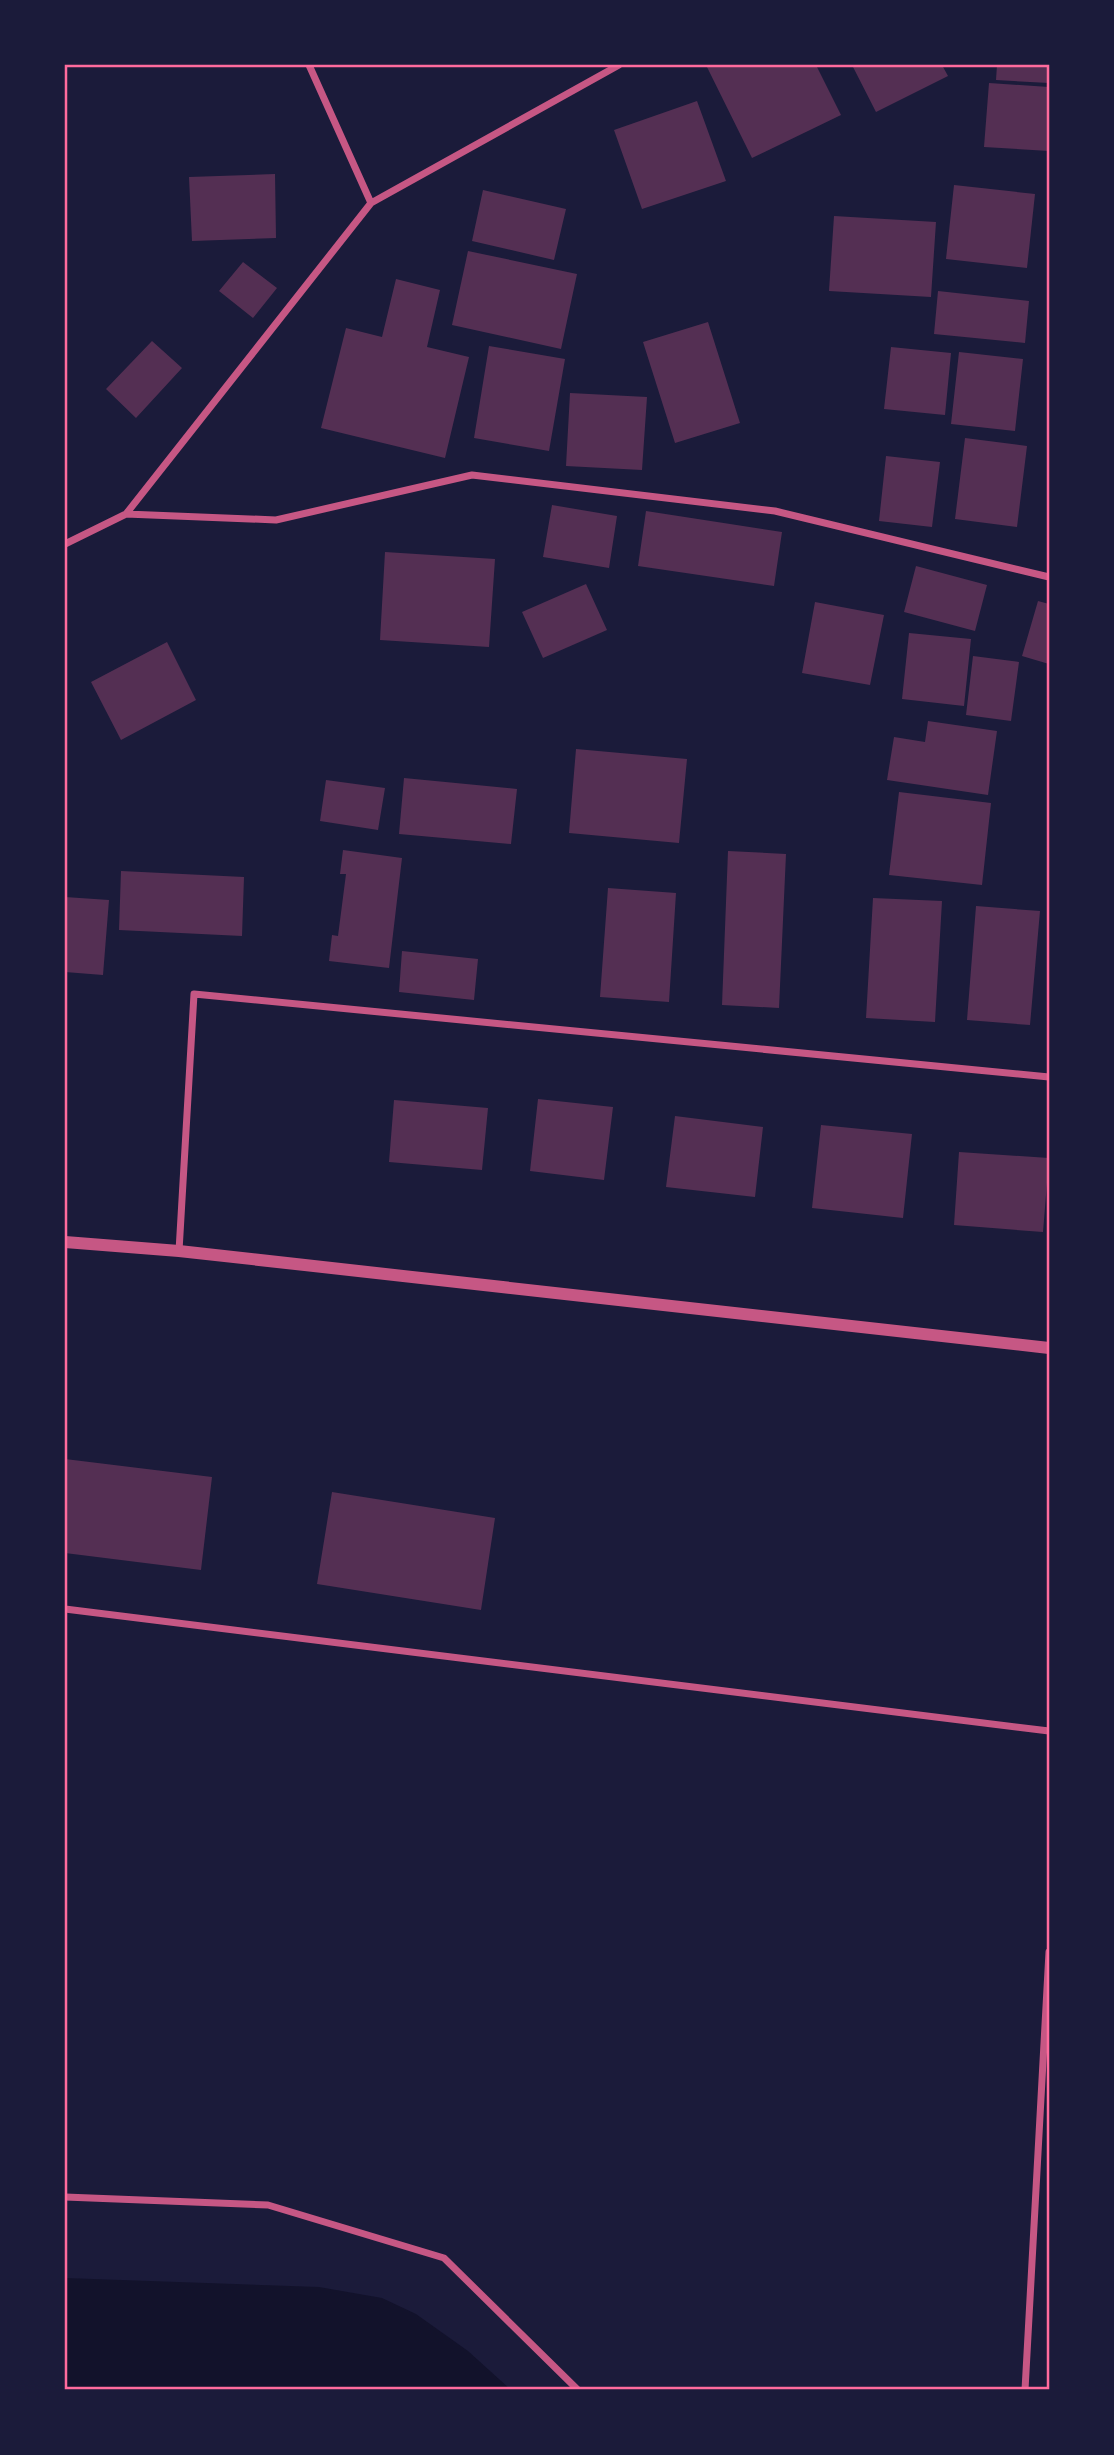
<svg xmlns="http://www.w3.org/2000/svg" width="1114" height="2455" font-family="Mulish,sans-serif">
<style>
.water{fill:#12122b}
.building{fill:#542f53}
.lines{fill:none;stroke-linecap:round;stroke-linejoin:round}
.minor{stroke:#c65784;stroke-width:7}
.tertiary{stroke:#c65784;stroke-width:12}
.neatline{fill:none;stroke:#ff6b9d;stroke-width:2.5}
</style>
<rect width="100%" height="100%" fill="#1b1b3a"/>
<path class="water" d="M65,2278L319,2287L382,2298L416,2314L468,2351L511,2390H65Z"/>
<path class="building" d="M706,65H816L841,115L752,158Z
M852,65H942L948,76L876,112Z
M997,65H1049V83L996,80Z
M989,83L1049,87V151L984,147Z
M697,101L726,181L642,209L614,130Z
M275,174L276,238L192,241L189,177Z
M954,185L1035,194L1027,268L946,259Z
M483,190L566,209L554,260L472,241Z
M834,216L936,222L931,297L829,291Z
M468,251L577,274L561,349L452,325Z
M243,262L277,288L253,318L219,291Z
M396,279L440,290L427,347L469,357L445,458L321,428L346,328L382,337Z
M938,291L1029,301L1025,343L934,334Z
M708,322L740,423L675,443L643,342Z
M152,341L182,368L136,418L106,389Z
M489,346L565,359L549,451L474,438Z
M891,347L951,353L945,415L884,409Z
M959,352L1023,359L1015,431L951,424Z
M570,393L647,397L642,470L566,466Z
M965,438L1027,446L1017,527L955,519Z
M886,456L940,462L932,527L879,521Z
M552,505L617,516L609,568L543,557Z
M646,511L782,532L774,586L638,566Z
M385,552L495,559L489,647L380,640Z
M916,566L987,585L975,631L904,612Z
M586,584L607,630L543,658L522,612Z
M1038,601L1049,604V664L1022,656Z
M815,602L884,615L870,685L802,673Z
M909,633L971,639L964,706L902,699Z
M167,642L196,700L121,740L91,682Z
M973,656L1019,662L1011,721L966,715Z
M928,721L997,731L988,795L887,780L894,737L925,742Z
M576,749L687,759L679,843L569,833Z
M404,778L517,789L511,844L399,834Z
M326,780L385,788L378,830L320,821Z
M899,792L991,803L982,885L889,875Z
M343,850L402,858L389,968L329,961L332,935L338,936L346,874H340Z
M728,851L786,854L779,1008L722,1005Z
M121,871L244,877L242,936L119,930Z
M608,888L676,893L669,1002L600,997Z
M65,897L109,900L103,975L65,972Z
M873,898L942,901L935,1022L866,1018Z
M976,906L1040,911L1030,1025L967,1020Z
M402,951L478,959L474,1000L399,992Z
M538,1099L613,1107L604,1180L530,1171Z
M394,1100L488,1108L482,1170L389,1162Z
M675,1116L763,1127L755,1197L666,1187Z
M821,1125L912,1134L903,1218L812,1208Z
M959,1152L1049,1158L1043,1232L954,1225Z
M65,1459L212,1477L201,1570L65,1553Z
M332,1492L495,1518L481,1610L317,1584Z"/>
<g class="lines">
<path class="minor" d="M309,65L371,203
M126,514L276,520L472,475L775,511L1049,577
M65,544L126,514L371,203L619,65
M179,1251L194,994L1049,1077
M65,1609L1049,1731
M65,2197L268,2205L444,2258L578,2390
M1025,2390L1049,1952"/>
<path class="tertiary" d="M65,1242L179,1251L1049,1348"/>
</g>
<rect width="1114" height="2455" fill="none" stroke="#1b1b3a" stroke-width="133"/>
<rect x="66" y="66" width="982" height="2322" class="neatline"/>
</svg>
